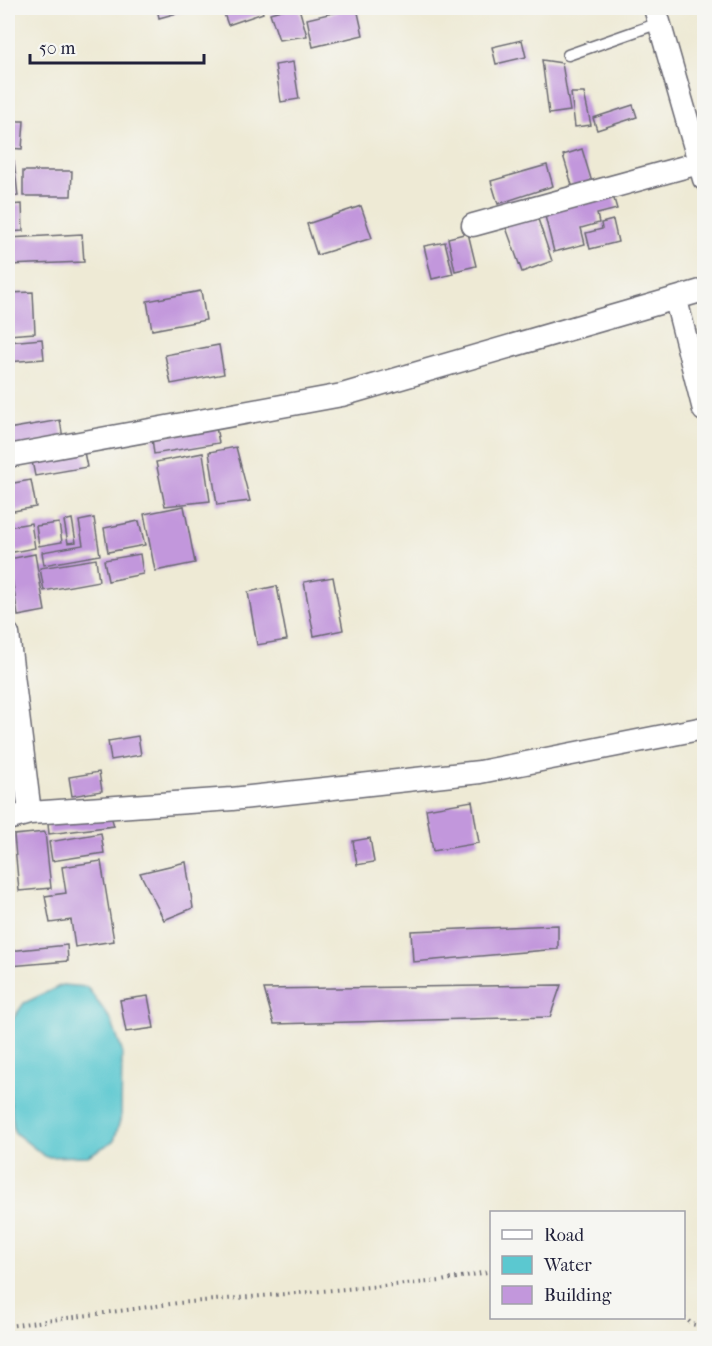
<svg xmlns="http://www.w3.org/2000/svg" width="712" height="1346" font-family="'IM FELL French Canon',serif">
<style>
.water{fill:#5bc8d0;stroke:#3e7586;stroke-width:1.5}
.building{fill:#c297dc}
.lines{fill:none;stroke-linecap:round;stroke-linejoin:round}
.service-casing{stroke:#696871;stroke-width:13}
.minor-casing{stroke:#696871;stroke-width:25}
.path{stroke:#696871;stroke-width:4;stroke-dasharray:1.5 4.5;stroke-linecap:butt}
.service{stroke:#fff;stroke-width:10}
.minor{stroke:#fff;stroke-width:22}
</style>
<rect width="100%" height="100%" fill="#f6f6f2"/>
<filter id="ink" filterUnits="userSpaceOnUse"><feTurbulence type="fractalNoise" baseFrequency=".0167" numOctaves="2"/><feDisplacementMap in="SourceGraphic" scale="12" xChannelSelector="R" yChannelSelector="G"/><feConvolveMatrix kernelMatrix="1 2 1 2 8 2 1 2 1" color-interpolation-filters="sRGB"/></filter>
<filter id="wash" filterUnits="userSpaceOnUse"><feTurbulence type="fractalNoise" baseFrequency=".008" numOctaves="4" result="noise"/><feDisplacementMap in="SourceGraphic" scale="24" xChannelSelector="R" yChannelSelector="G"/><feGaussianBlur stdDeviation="1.35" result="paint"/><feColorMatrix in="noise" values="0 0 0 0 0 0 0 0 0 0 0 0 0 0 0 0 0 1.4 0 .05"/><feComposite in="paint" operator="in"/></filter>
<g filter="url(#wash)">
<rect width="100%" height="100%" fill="#eeead5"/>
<path class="water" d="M62,985L87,987L111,1020L122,1051L121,1117L114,1141L88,1156L46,1157L14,1132L8,1083V1026L24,1003Z"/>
<g id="blocks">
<path class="building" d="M157,8H195L159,18Z
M222,8H261L263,13L228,25Z
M288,8H299L307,36L279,40L270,13Z
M336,8H357L363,35L313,47L307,19L337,12Z
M445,8H467L468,13L447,17Z
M522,40L526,57L496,64L492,47Z
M542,60L562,63L570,111L549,114Z
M293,62L299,99L281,102L275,65Z
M571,93H584L591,125L575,127Z
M633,105L637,117L597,130L593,118Z
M8,121H24L22,149L8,148Z
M582,149L594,189L575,195L563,155Z
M14,161L18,196L8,197V162Z
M547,165L553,186L498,204L491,181Z
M23,171H72L71,196H23Z
M612,192L617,209L597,214L599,223L581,228L585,244L554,252L543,208Z
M22,204L23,231L8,232V205Z
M361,206L372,238L317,255L307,224Z
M535,210L552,261L522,272L504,222Z
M613,220L618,242L590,249L586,233L602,229L601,223Z
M468,233L476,266L455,271L448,238Z
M82,234L84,262L8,265V238Z
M445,242L453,274L432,279L424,246Z
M201,291L206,320L152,330L147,301Z
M33,292L35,333L8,335V293Z
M42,339L44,359L8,362V342Z
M219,345L224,374L171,384L165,355Z
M60,420L63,439L8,448V429Z
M216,427L219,443L154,454L152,438Z
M236,447L250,501L217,505L209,452Z
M84,452L87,467L35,476L32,461Z
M203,453L210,501L165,506L156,462Z
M31,480L36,507L8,512V484Z
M184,506L195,563L155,571L144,514Z
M94,518L100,555L44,565L42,552L83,545L79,521Z
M72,519L76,542L68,543L64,521Z
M139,521L145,545L108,552L104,528Z
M31,523L35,548L8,553V527Z
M59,523L62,542L39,546L36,526Z
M35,554L45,611L18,616L9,559Z
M140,554L143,574L108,581L104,560Z
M96,559L99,581L44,591L40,568Z
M333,577L343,630L314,636L304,582Z
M277,586L287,640L257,645L248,592Z
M138,736L141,755L111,760L108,741Z
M99,772L102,791L72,796L69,777Z
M472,801L479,843L433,851L426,809Z
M109,809L114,826L49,834L47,814Z
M45,832L51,888L19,891L14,835Z
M101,833L104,853L52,861L49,842Z
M370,838L374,862L357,865L353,841Z
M9,845L11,861H8V846Z
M101,861L114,941L75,947L71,920L50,923L45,896L66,893L62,867Z
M186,862L193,908L164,920L140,873Z
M558,925V949L413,962L411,931Z
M67,945L68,961L10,966L9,951Z
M561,985L550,1017L274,1024L264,989Z
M148,996L154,1028L126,1032L120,1000Z"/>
</g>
</g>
<g filter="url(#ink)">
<use href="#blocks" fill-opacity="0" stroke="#696871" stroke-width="1.5"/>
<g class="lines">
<g class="service-casing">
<path id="service" d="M568,55L659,23"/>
</g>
<g class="minor-casing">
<path id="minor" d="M655,8L704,179
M473,225L699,163
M676,300L704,410
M8,456L342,395L704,290
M8,634L30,813L8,819
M30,813L232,799L480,772L704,728"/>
</g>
<path class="path" d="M684,1317L692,1324L704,1327
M8,1326L178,1303L441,1281L492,1271"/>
<use href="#service" class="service"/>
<use href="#minor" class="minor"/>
</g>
</g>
<rect width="712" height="1346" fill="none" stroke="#f6f6f2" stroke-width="30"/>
<rect x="490" y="1211" width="195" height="108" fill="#f6f6f2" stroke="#a1a1a9" stroke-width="1.5"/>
<rect x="502" y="1230" width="30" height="9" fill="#ffffff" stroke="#a1a1a9" stroke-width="1.5"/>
<text x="544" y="1241" font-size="18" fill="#22223b">Road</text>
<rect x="502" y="1256" width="30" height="18" fill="#5bc8d0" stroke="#a1a1a9" stroke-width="1.5"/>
<text x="544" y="1271" font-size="18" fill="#22223b">Water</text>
<rect x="502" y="1286" width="30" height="18" fill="#c297dc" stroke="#a1a1a9" stroke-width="1.5"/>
<text x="544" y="1301" font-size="18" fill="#22223b">Building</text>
<path d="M30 54v9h174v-9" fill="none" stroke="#22223b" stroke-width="3"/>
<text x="39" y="54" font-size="18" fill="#22223b" stroke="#f6f6f2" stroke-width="4.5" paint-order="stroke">50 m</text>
</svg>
